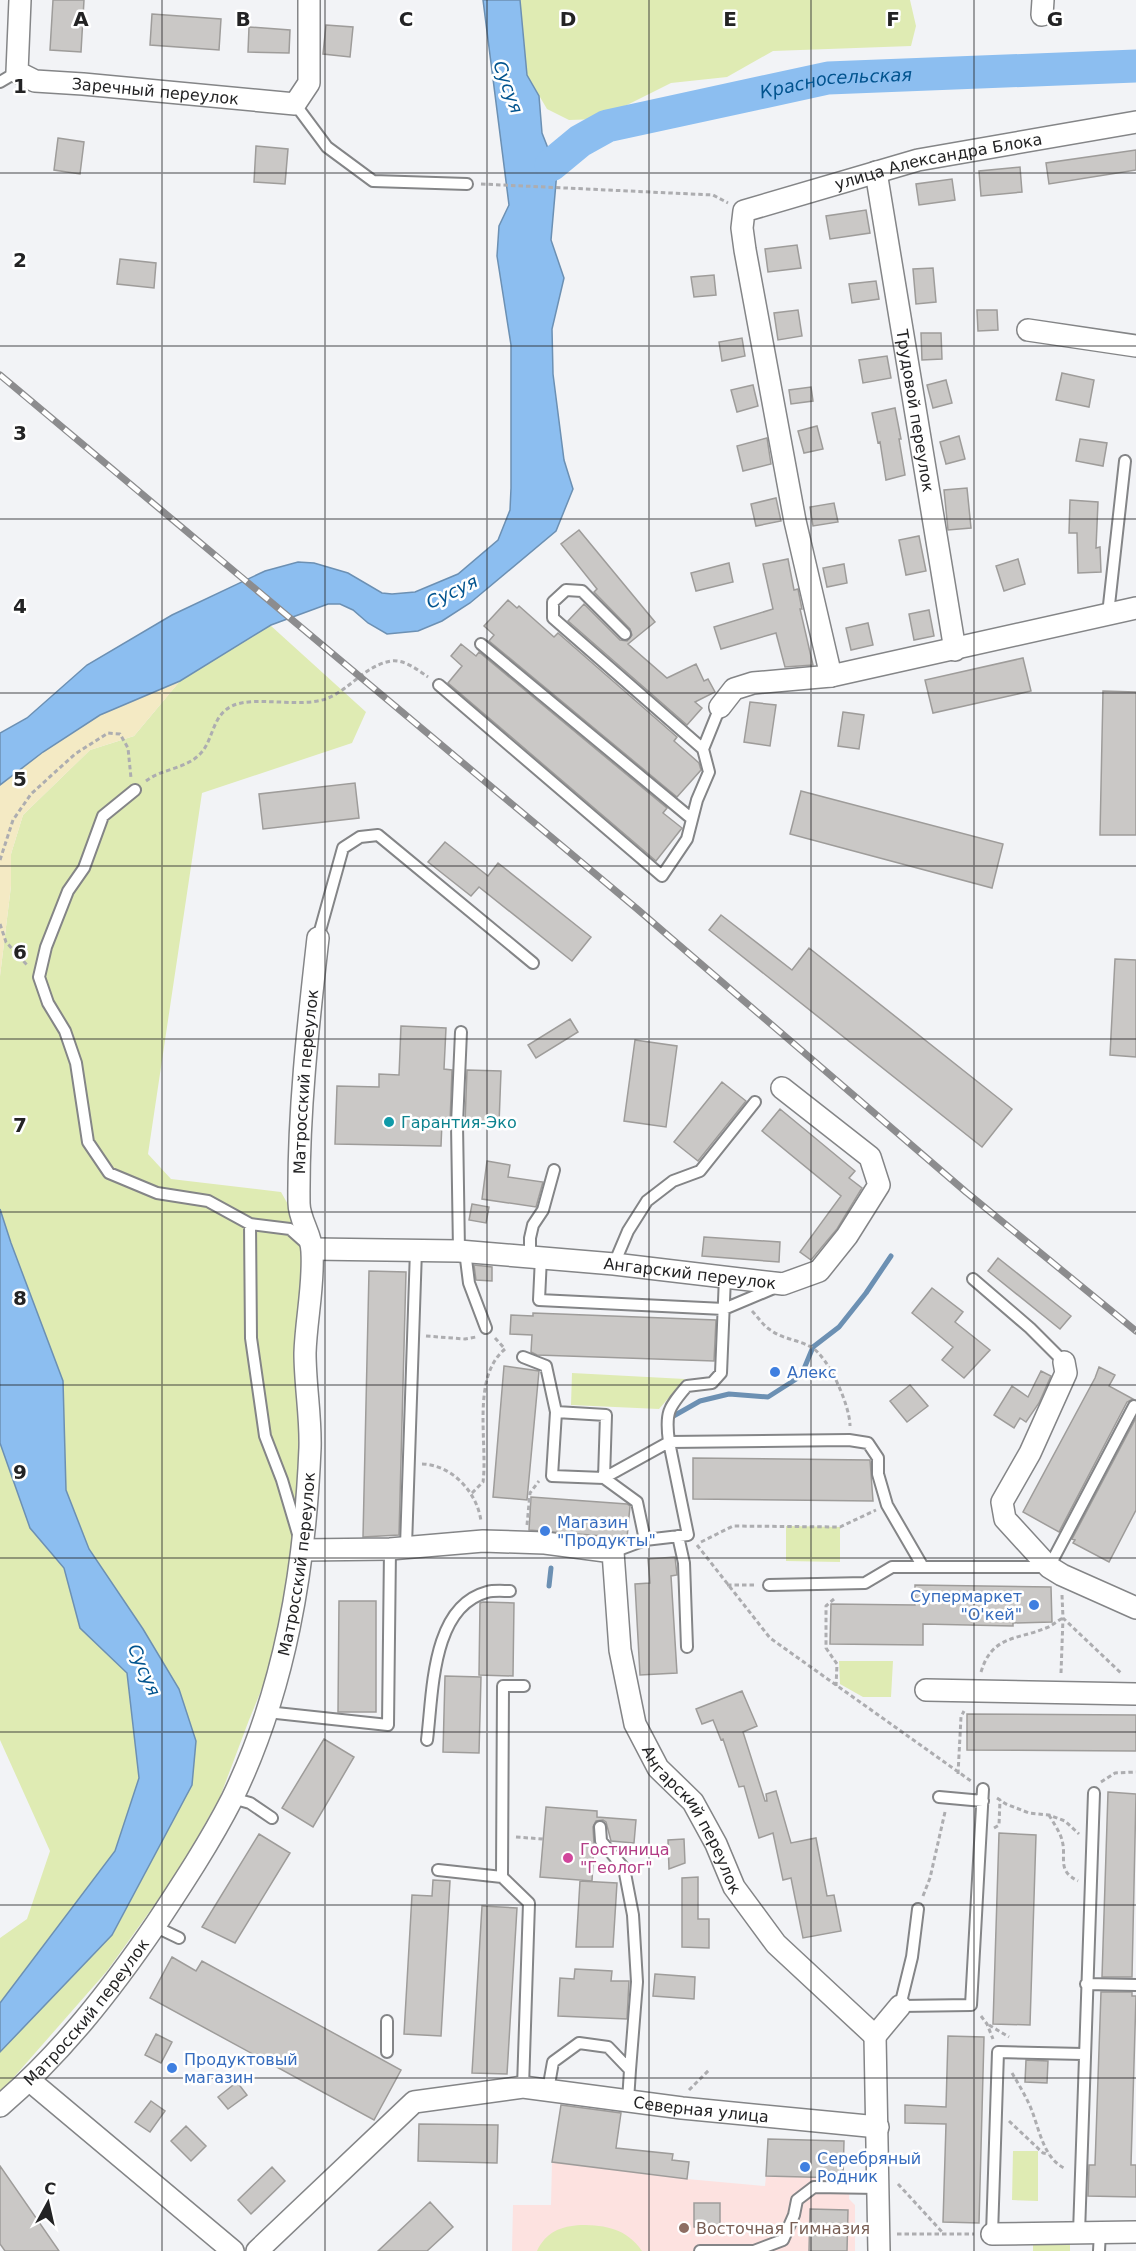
<svg xmlns="http://www.w3.org/2000/svg" width="1136" height="2251" font-family="'DejaVu Sans',sans-serif">
<style>
.education{fill:#fde2e0}
.green{fill:#dfebb3}
.sand{fill:#f4eac4}
.water{fill:#8cbef0;stroke:#6c90b3;stroke-width:1.5}
.lines{fill:none;stroke-linecap:round;stroke-linejoin:round}
.stream{stroke:#6c90b3;stroke-width:5}
.river{stroke:#8cbef0;stroke-width:33}
.building{fill:#cac8c6;stroke:#9e9c9a;stroke-width:1.5}
.lane-casing{stroke:#848587;stroke-width:14}
.street-casing{stroke:#848587;stroke-width:24}
.path{stroke:#adadb0;stroke-width:3;stroke-dasharray:4.5 3;stroke-linecap:butt}
.lane{stroke:#fff;stroke-width:10}
.street{stroke:#fff;stroke-width:21}
.rail-casing{stroke:#8c8c8e;stroke-width:7}
.rail{stroke:#fff;stroke-width:4.5;stroke-dasharray:14;stroke-linecap:butt}
.grid{fill:none;stroke:#232324;stroke-width:1.5;stroke-opacity:0.55}
.culture-dot{fill:#0f9aa8;stroke:#fff;stroke-width:2}
.shop-dot{fill:#3f7fe0;stroke:#fff;stroke-width:2}
.hotel-dot{fill:#d1479c;stroke:#fff;stroke-width:2}
.education-dot{fill:#8d6e63;stroke:#fff;stroke-width:2}
.labels{text-anchor:middle;stroke-width:5;stroke-linejoin:round;paint-order:stroke}
.street-label{font-size:16px;fill:#232324;stroke:#fff}
.culture-label{font-size:16px;fill:#0d838f;stroke:#fff;text-anchor:start}
.shop-label{font-size:16px;fill:#366cbe;stroke:#fff;text-anchor:start}
.hotel-label{font-size:16px;fill:#b23c85;stroke:#fff;text-anchor:start}
.education-label{font-size:16px;fill:#785e54;stroke:#fff;text-anchor:start}
.water-label{font-size:18px;font-style:italic;fill:#01538e;stroke:#fff}
.grid-label{font-size:20px;text-anchor:middle;font-weight:bold;fill:#232324;stroke:#fff;stroke-width:5;stroke-linejoin:round;paint-order:stroke}
</style>
<rect width="100%" height="100%" fill="#f2f3f6"/>
<path class="education" d="M552,2162L687,2179L765,2186L766,2176L850,2178L849,2199L855,2205V2251H512L513,2205H551Z"/>
<path class="green" d="M520,0H910L916,26L911,46L773,51L727,77L671,83L599,119L569,120L547,109L527,75Z
M270,625L366,712L352,743L202,793L148,1154L171,1179L281,1192L313,1249L294,1610L249,1720L220,1797L178,1872L107,1971L0,2093V2052L113,1934L192,1785L143,1629L89,1549L66,1490L63,1381L11,1243L0,1209V976L11,886V854L23,815L90,750L134,736L180,681Z
M572,1373L685,1379L659,1409L571,1405Z
M0,1443L30,1528L64,1568L80,1628L127,1673L139,1778L115,1851L0,2003V1938L27,1919L50,1851L0,1740Z
M786,1526L840,1527V1562L786,1561Z
M839,1661H893L891,1697H863L840,1684Z
M1013,2151H1038V2201L1012,2200Z
M581,2225C606,2225 627,2229 642,2251H537C546,2232 561,2226 581,2225Z
M1033,2243H1070V2251H1033Z"/>
<path class="sand" d="M180,681L134,736L90,750L23,815L11,854V886L0,976V785L43,752L100,715Z"/>
<path class="water" d="M483,0H520L527,75L539,96L542,133L557,171L551,240L564,278L552,329L553,374L564,460L573,489L556,531L470,603L442,621L418,631L387,634L368,623L353,610L340,604H328L271,625L180,681L100,715L43,752L0,785V733L27,718L87,665L172,615L265,571L298,562L314,563L348,573L382,593L392,594L415,592L458,574L498,540L510,510L511,488V345L497,256L499,226L509,205Z
M0,1209L11,1243L63,1381L66,1490L89,1549L143,1629L179,1689L196,1741L192,1785L112,1935L0,2052V2003L115,1851L139,1778L127,1673L80,1628L64,1568L30,1528L0,1443Z"/>
<g class="lines">
<path class="stream" d="M670,1418L700,1401L729,1394L768,1397L801,1376L813,1347L839,1327L866,1293L891,1256
M549,1586L551,1568"/>
<path class="river" id="s1" d="M551,165L580,141L607,126L828,78L1136,66"/>
</g>
<path class="building" d="M53,0H84L81,52L50,50Z
M152,14L221,19L219,50L150,45Z
M326,25L353,27L350,57L323,54Z
M249,27L290,30L289,53L248,52Z
M58,138L84,142L80,174L54,170Z
M256,146L288,149L285,184L254,182Z
M1136,150V170L1049,184L1046,163Z
M1020,167L1022,192L981,196L979,171Z
M952,179L955,200L919,205L916,184Z
M866,210L870,233L830,239L826,216Z
M797,245L801,268L768,272L765,249Z
M120,259L156,263L154,288L117,284Z
M933,268L936,302L916,304L913,269Z
M714,275L716,295L694,297L691,277Z
M876,281L879,299L852,303L849,284Z
M798,310L802,336L778,340L774,313Z
M977,310H997L998,330L978,331Z
M921,333H941L942,359L922,360Z
M742,338L745,356L722,361L719,342Z
M887,356L891,378L863,383L859,360Z
M1062,373L1094,380L1089,407L1056,400Z
M946,380L952,403L933,408L927,385Z
M753,385L758,406L737,412L731,390Z
M811,387L813,401L791,404L789,390Z
M895,408L901,439H899L905,475L886,480L880,442L878,443L872,413Z
M817,426L823,449L804,453L798,431Z
M959,436L965,459L946,464L940,442Z
M767,438L771,464L743,471L737,446Z
M1080,439L1107,443L1103,466L1076,461Z
M967,488L971,528L948,530L944,490Z
M776,498L781,521L756,526L751,504Z
M1070,500L1098,502L1096,548L1100,547L1101,572L1078,573L1077,533H1069Z
M834,503L838,522L813,526L810,507Z
M579,530L655,622L628,644L667,678L696,664L704,681L708,679L715,692L695,702L702,708L687,725L568,621L584,604L620,640L627,641L632,635L630,629L594,592L597,589L561,544Z
M919,536L926,571L906,575L899,540Z
M788,559L794,590L798,589L802,609H800L813,665L785,667L776,633L721,649L714,627L773,609L763,564Z
M1018,559L1025,584L1004,591L996,566Z
M729,563L733,582L696,591L691,573Z
M844,564L847,583L827,587L823,568Z
M508,600L517,608L519,606L554,637L558,633L677,737L674,741L699,763L701,770L677,797L489,641L494,635L484,626Z
M929,610L934,636L914,640L909,614Z
M868,623L873,645L851,650L846,628Z
M461,644L476,656L479,652L667,808L663,813L682,828L656,861L448,683L462,666L451,656Z
M1023,658L1031,691L933,713L925,680Z
M1103,691L1136,692V835H1100Z
M750,702L776,705L770,746L744,742Z
M843,712L864,715L859,749L838,746Z
M355,783L359,818L263,829L259,794Z
M801,791L1003,844L992,888L790,834Z
M445,842L488,876L498,863L591,937L572,961L479,887L471,896L428,862Z
M721,915L792,970L809,948L1012,1109L982,1147L709,930Z
M1115,959L1136,960V1057L1110,1055Z
M570,1019L578,1032L536,1058L528,1045Z
M401,1026L446,1028L444,1069L452,1070L450,1122H442L441,1146L335,1144L337,1086L379,1087V1074L399,1075Z
M635,1040L677,1046L666,1127L624,1121Z
M467,1070L501,1071L499,1124L465,1123Z
M722,1082L746,1101L698,1161L674,1142Z
M780,1109L855,1171L849,1178L862,1188L837,1229L811,1260L800,1252L841,1196L762,1131Z
M487,1161L510,1165L508,1177L543,1182L536,1207L482,1199Z
M472,1204L489,1207L486,1223L469,1220Z
M704,1237L780,1242L779,1262L702,1256Z
M998,1258L1071,1316L1060,1329L988,1271Z
M474,1265L492,1267V1281L476,1280Z
M369,1271L406,1272L399,1535L363,1537Z
M932,1288L963,1312L955,1322L990,1350L964,1378L942,1360L953,1347L912,1313Z
M533,1313L716,1320L714,1361L537,1355L531,1352L532,1335L510,1334L511,1315L533,1316Z
M504,1366L539,1371L527,1500L493,1497Z
M1099,1367L1115,1375L1109,1386L1133,1399L1127,1402L1059,1532L1023,1512L1095,1378Z
M1041,1371L1051,1376L1039,1403L1026,1422L1020,1418L1014,1428L994,1415L1012,1386L1028,1397Z
M910,1385L928,1406L907,1422L890,1401Z
M1136,1418V1510L1109,1562L1073,1543L1075,1540L1072,1539Z
M693,1458L870,1460L873,1501L693,1499Z
M531,1497L627,1504L630,1506L627,1538L529,1530Z
M675,1557L677,1575L671,1576L677,1673L640,1675L635,1584L650,1583L648,1559Z
M915,1585L1051,1587L1052,1622L1013,1623V1626L923,1624V1645L830,1644L831,1604L915,1605Z
M339,1601H376V1712H338Z
M483,1602L514,1603L513,1676L479,1675L480,1603Z
M445,1676L481,1677L479,1753L443,1752Z
M742,1691L757,1726L743,1732L765,1801H767L766,1794L776,1791L791,1843L816,1838L827,1896L834,1895L841,1931L803,1938L791,1878L783,1880L773,1833L759,1838L744,1786L739,1787L723,1739L721,1740L713,1720L702,1724L696,1709Z
M967,1714L1136,1715V1751L967,1750Z
M324,1739L354,1757L313,1827L282,1808Z
M1108,1792L1136,1794L1132,1977H1102Z
M546,1807L597,1811V1817L636,1820L634,1843L611,1841L606,1822L603,1820L596,1821L593,1827L594,1844L592,1881L540,1877Z
M999,1833L1036,1835L1030,2025L993,2024Z
M259,1834L290,1853L235,1943L202,1927Z
M684,1839L685,1863L669,1869L668,1840Z
M698,1877V1919H709V1948L682,1947V1878Z
M433,1880L450,1881L441,2036L404,2034L412,1895L432,1896Z
M580,1881L617,1883L613,1947H576Z
M482,1906L517,1908L507,2074L472,2073Z
M172,1957L196,1971L202,1961L401,2070L374,2120L150,1998Z
M575,1969L612,1971L611,1981H629L627,2019L558,2016L560,1978L574,1979Z
M655,1974L695,1977L694,1999L653,1996Z
M1101,1992H1132V1996H1136L1131,2165H1136V2197L1088,2196L1089,2165H1095Z
M156,2034L172,2042L161,2063L145,2055Z
M948,2036L984,2037L979,2223L943,2222L946,2124L905,2123V2105L946,2107Z
M1026,2060L1048,2061L1047,2083L1025,2082Z
M237,2082L247,2095L228,2109L218,2097Z
M151,2101L165,2111L150,2132L135,2122Z
M561,2105L621,2113L616,2148L673,2154L672,2160L689,2162L687,2179L552,2162Z
M419,2124L498,2125L497,2163L418,2161Z
M186,2126L206,2146L191,2161L171,2141Z
M768,2139L844,2141L843,2178L766,2176Z
M0,2166L59,2251H5L0,2244Z
M272,2167L285,2181L251,2214L238,2200Z
M430,2202L453,2227L427,2251H378Z
M694,2203H720V2227H694Z
M810,2209L848,2210L847,2251H809Z"/>
<g class="lines">
<g class="lane-casing">
<path id="lane" d="M0,82L17,72
M295,104L327,147L373,181L467,184
M1108,614L1125,461
M625,634L582,591L566,590L553,602V618L703,749
M481,644L692,819
M439,685L662,876L687,839L697,800L709,772L703,749L720,707
M135,790L103,816L84,868L68,891L46,947L39,977L48,1003L65,1031L76,1063L88,1142L109,1173L157,1193L208,1201L250,1224
M318,938L343,848L360,837L378,835L533,963
M459,1251L457,1124L461,1032
M465,1251L469,1283L486,1328
M530,1256V1238L533,1225L543,1210L554,1170
M541,1257L539,1300L724,1309L774,1288
M614,1264L628,1231L647,1201L673,1181L700,1171L755,1102
M973,1279L1030,1328L1064,1362
M523,1357L546,1366L556,1412L552,1476L604,1478L669,1442C665,1413 668,1408 687,1386L712,1383L721,1373L725,1277
M556,1412L606,1415L604,1478L637,1502L645,1540
M298,1534L282,1480L265,1436L251,1338L250,1224L290,1229L308,1245
M678,1536L684,1563L687,1647
M406,1546L416,1250
M613,1552L645,1540L688,1535L669,1442L849,1440L868,1443L878,1458V1474L887,1505L923,1567
M769,1585L865,1583L892,1567H1049L1134,1406
M267,1712L388,1725L390,1549
M427,1740C433,1693 431,1607 487,1592C494,1590 503,1591 510,1591
M939,1797L983,1801
M232,1798L250,1803L272,1818
M600,1827L601,1841L624,1868L633,1915L637,1982L630,2070
M438,1870L502,1877
M918,1909L912,1957L900,2006L971,2005L983,1789
M154,1926L179,1938
M1086,1984L1136,1985
M387,2021V2052
M523,2087L529,1903L502,1877L503,1686H524
M548,2090L553,2062L579,2043L608,2047L630,2070L628,2101
M1079,2233L1094,1793
M992,2234L998,2052L1083,2054
M700,2251H754L783,2240L794,2215L797,2200L814,2187L879,2188
M1099,2251L1100,2232"/>
</g>
<g class="street-casing">
<g id="street">
<path id="s2" d="M20,0L17,72L35,81L83,84L295,104L309,83V0"/>
<path d="M1042,15L1043,0"/>
<path id="s3" d="M876,172L955,650"/>
<path d="M1028,330L1136,346"/>
<path id="s4" d="M831,676L795,521L745,250L742,228L744,211L918,160L1136,122"/>
<path d="M720,707L734,689L753,683L831,676L1136,608"/>
<path id="s5" d="M313,1249L459,1251L614,1264L783,1284L819,1271L847,1236L879,1185L870,1157L782,1088"/>
<path d="M1064,1362L1066,1373L1030,1453L1002,1502L1005,1519L1049,1567L1062,1575L1136,1608"/>
<path id="s6" d="M303,1550L390,1549L483,1541L545,1543L613,1552L620,1650L635,1724L658,1768L693,1802L716,1844L734,1887L776,1944L875,2036"/>
<path d="M926,1690L1136,1694"/>
<path d="M875,2036L879,2251"/>
<path d="M875,2036L900,2006"/>
<path d="M29,2080L233,2251"/>
<path id="s7" d="M0,2106C61,2054 111,1990 156,1924C183,1883 210,1842 232,1799C285,1690 305,1569 310,1448C311,1417 305,1385 305,1353C306,1320 314,1285 312,1252C312,1235 299,1220 299,1203C298,1115 308,1026 318,938"/>
<path d="M992,2234L1136,2232"/>
<path id="s8" d="M257,2251L414,2102L523,2087L682,2108L878,2127"/>
</g>
</g>
<path class="path" d="M481,184L713,195L728,203
M146,781C161,769 185,769 199,755C214,741 211,716 232,706C254,695 302,709 328,698C350,689 366,665 391,661C404,659 418,670 428,677
M0,860L13,820L31,794L75,754L108,733L120,734L128,748L131,778
M0,924L6,942L27,965
M752,1311C758,1317 764,1327 772,1331C783,1339 799,1340 811,1347C829,1357 850,1406 850,1426
M426,1336L465,1339L476,1337
M495,1338L505,1349
M422,1464C452,1465 477,1492 481,1521
M472,1493L483,1482C488,1443 471,1377 505,1349
M527,1525L530,1493L539,1481
M701,1542L733,1526L840,1527L876,1510
M697,1545L770,1638L971,1781
M727,1585H756
M1062,1595L1063,1618L1122,1674
M834,1599L826,1606V1648L837,1664L836,1686
M981,1672C992,1635 1017,1640 1046,1628C1052,1626 1057,1621 1063,1618
M1061,1673L1063,1618
M958,1774L961,1717L964,1711
M1101,1782L1115,1773L1136,1772
M997,1798L1006,1804L1029,1813L1049,1815L1065,1821L1079,1834
M1049,1815C1053,1822 1060,1832 1062,1840C1067,1858 1056,1870 1078,1881
M994,1828L999,1825L1000,1800
M516,1837L543,1839
M923,1896L930,1878L945,1812
M981,2016L987,2024L993,2039
M989,2025L1009,2037
M1012,2073C1019,2085 1027,2098 1032,2111C1040,2132 1044,2159 1066,2169
M689,2090L710,2069
M1009,2121L1043,2153L1049,2154
M844,2158H857
M898,2184L944,2234
M897,2234H974"/>
<use href="#lane" class="lane"/>
<use href="#street" class="street"/>
<g class="rail-casing">
<path id="rail" d="M0,375L636,908L966,1192L1136,1331"/>
</g>
<use href="#rail" class="rail"/>
</g>
<path class="grid" d="M162,0V2251M325,0V2251M487,0V2251M649,0V2251M811,0V2251M974,0V2251M0,173H1136M0,346H1136M0,519H1136M0,693H1136M0,866H1136M0,1039H1136M0,1212H1136M0,1385H1136M0,1558H1136M0,1732H1136M0,1905H1136M0,2078H1136"/>
<circle class="culture-dot" cx="389" cy="1122" r="6"/>
<g class="shop-dot">
<circle cx="775" cy="1372" r="6"/>
<circle cx="545" cy="1531" r="6"/>
<circle cx="1034" cy="1605" r="6"/>
<circle cx="172" cy="2068" r="6"/>
<circle cx="805" cy="2167" r="6"/>
</g>
<circle class="hotel-dot" cx="568" cy="1858" r="6"/>
<circle class="education-dot" cx="684" cy="2228" r="6"/>
<g class="labels">
<g class="street-label">
<text dy="6" stroke="none"><textPath href="#s2" startOffset="213">Заречный переулок</textPath></text>
<text dy="6" stroke="none"><textPath href="#s4" startOffset="675">улица Александра Блока</textPath></text>
<text dy="6" stroke="none"><textPath href="#s3" startOffset="242">Трудовой переулок</textPath></text>
<text dy="6" stroke="none"><textPath href="#s7" startOffset="1118">Матросский переулок</textPath></text>
<text dy="6" stroke="none"><textPath href="#s5" startOffset="378">Ангарский переулок</textPath></text>
<text dy="6" stroke="none"><textPath href="#s7" startOffset="632">Матросский переулок</textPath></text>
<text dy="6" stroke="none"><textPath href="#s6" startOffset="597">Ангарский переулок</textPath></text>
<text dy="6" stroke="none"><textPath href="#s7" startOffset="128">Матросский переулок</textPath></text>
<text dy="6" stroke="none"><textPath href="#s8" startOffset="506">Северная улица</textPath></text>
</g>
<g class="culture-label">
<text x="401" y="1128">Гарантия-Эко</text>
</g>
<g class="shop-label">
<text x="787" y="1378">Алекс</text>
<text x="557" y="1528">Магазин<tspan x="557" dy="18">"Продукты"</tspan></text>
<text x="1022" y="1602" text-anchor="end">Супермаркет<tspan x="1022" dy="18">"О'кей"</tspan></text>
<text x="184" y="2065">Продуктовый<tspan x="184" dy="18">магазин</tspan></text>
<text x="817" y="2164">Серебряный<tspan x="817" dy="18">Родник</tspan></text>
</g>
<g class="hotel-label">
<text x="580" y="1855">Гостиница<tspan x="580" dy="18">"Геолог"</tspan></text>
</g>
<g class="education-label">
<text x="696" y="2234">Восточная Гимназия</text>
</g>
<g class="water-label">
<text dy="6" stroke="none"><textPath href="#s1" startOffset="302">Красносельская</textPath></text>
<text transform="translate(508 87) rotate(70)" y="6">Сусуя</text>
<text transform="translate(452 592) rotate(-26)" y="6">Сусуя</text>
<text transform="translate(144 1670) rotate(66)" y="6">Сусуя</text>
</g>
</g>
<g class="grid-label">
<text x="81" y="26">A</text>
<text x="243" y="26">B</text>
<text x="406" y="26">C</text>
<text x="568" y="26">D</text>
<text x="730" y="26">E</text>
<text x="893" y="26">F</text>
<text x="1055" y="26">G</text>
<text x="20" y="93">1</text>
<text x="20" y="267">2</text>
<text x="20" y="440">3</text>
<text x="20" y="613">4</text>
<text x="20" y="786">5</text>
<text x="20" y="959">6</text>
<text x="20" y="1132">7</text>
<text x="20" y="1305">8</text>
<text x="20" y="1479">9</text>
</g>
<g transform="translate(48 2203) rotate(8)" stroke="#ffffff" stroke-width="4.5" paint-order="stroke">
<path d="M0-4.5L10 22L0 15L-10 22Z" fill="#232324"/>
<text y="-9" font-size="16" font-weight="bold" text-anchor="middle" fill="#232324">С</text>
</g>
</svg>
